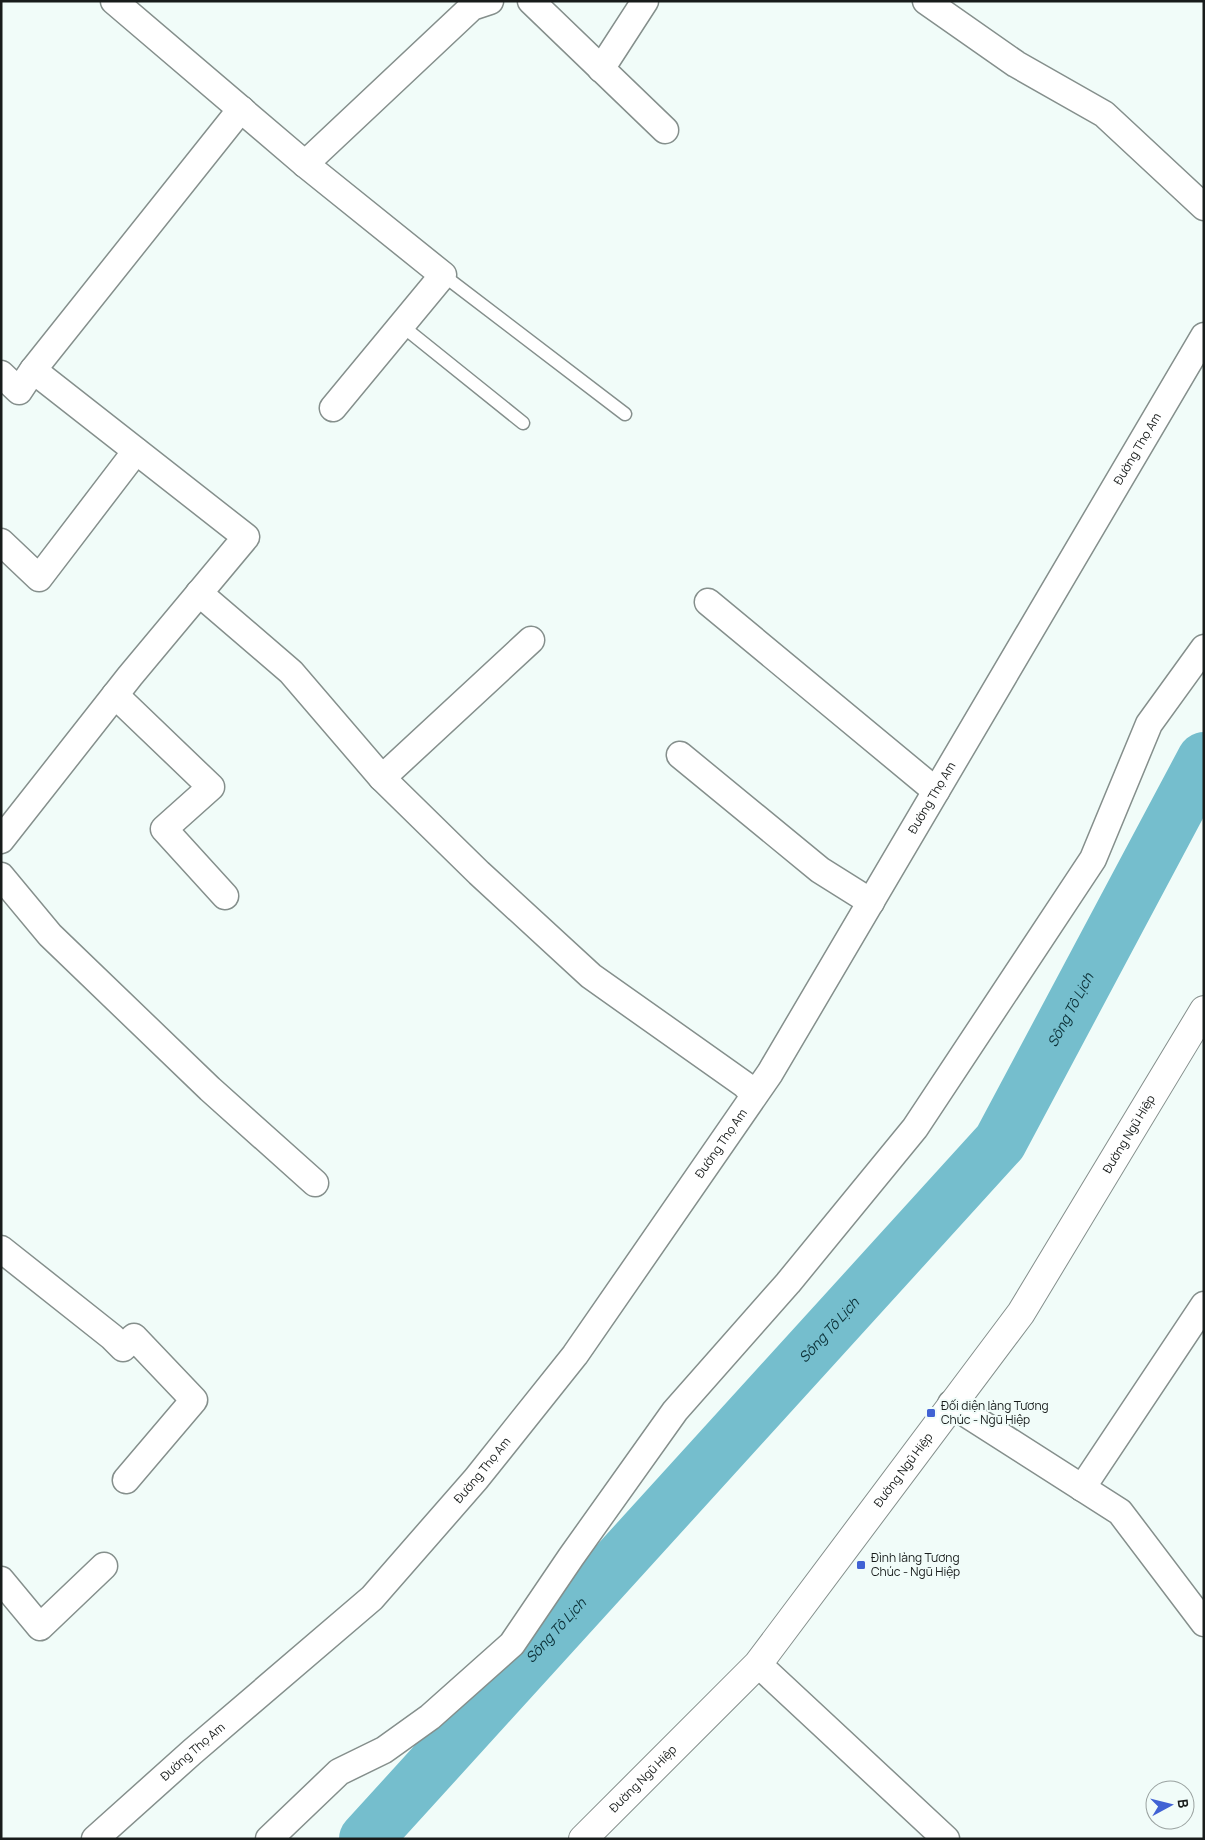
<svg xmlns="http://www.w3.org/2000/svg" width="1205" height="1840" font-family="Manrope,sans-serif">
<style>
.lines{fill:none;stroke-linecap:round;stroke-linejoin:round}
.river{stroke:#75becd;stroke-width:54}
.service-casing{stroke:#858f8c;stroke-width:15}
.minor-casing{stroke:#858f8c;stroke-width:29}
.tertiary-casing{stroke:#858f8c;stroke-width:30}
.service{stroke:#fff;stroke-width:12}
.minor{stroke:#fff;stroke-width:26}
.tertiary{stroke:#fff;stroke-width:28}
.poi-dot{fill:#4162d4;stroke:#f1fcf9;stroke-width:2}
.labels{text-anchor:middle;stroke-width:4;stroke-linejoin:round;paint-order:stroke}
.street-label{font-size:12px;fill:#181c1b;stroke:#f1fcf9}
.poi-label{font-size:12px;fill:#181c1b;stroke:#f1fcf9;text-anchor:start}
.water-label{font-size:14px;font-style:italic;fill:#0b3037;stroke:#f1fcf9}
</style>
<rect width="100%" height="100%" fill="#f1fcf9"/>
<g class="lines">
<path class="river" id="s1" d="M366,1839L1000,1142L1204,759"/>
<g class="service-casing">
<path id="service" d="M443,275L625,414
M401,325L523,423"/>
</g>
<g class="minor-casing">
<g id="minor">
<path d="M114,1L305,164L443,275L333,408"/>
<path d="M531,1L665,130"/>
<path d="M926,1L1016,64L1104,114L1204,207"/>
<path d="M601,69L645,1"/>
<path d="M305,164L472,7L490,1"/>
<path d="M33,370L241,109"/>
<path d="M1,374L19,391L33,370L246,537L130,676L1,840"/>
<path d="M1,542L39,578L136,451"/>
<path d="M199,593L291,672L382,778L479,873L591,976L745,1085L754,1095"/>
<path d="M708,602L936,791"/>
<path d="M115,695L211,787L164,829L225,896"/>
<path d="M680,755L820,870L871,902"/>
<path d="M382,778L531,640"/>
<path d="M1,876L50,935L210,1089L315,1183"/>
<path d="M1,1249L112,1337L123,1348L134,1337L194,1400L126,1480"/>
<path d="M951,1404L1120,1512L1204,1623"/>
<path d="M1082,1488L1204,1305"/>
<path d="M1,1580L40,1627L104,1566"/>
<path d="M758,1664L946,1839"/>
<path id="s2" d="M95,1839L192,1752L372,1598L476,1479L575,1355L770,1073L1204,336"/>
<path d="M269,1839L339,1772L384,1750L430,1717L512,1644L571,1557L675,1411L788,1283L915,1128L1093,859L1149,724L1204,648"/>
</g>
</g>
<g class="tertiary-casing">
<g id="tertiary">
<path id="s3" d="M583,1839L758,1664L1021,1313L1204,1010"/>
</g>
</g>
<use href="#service" class="service"/>
<use href="#minor" class="minor"/>
<use href="#tertiary" class="tertiary"/>
</g>
<g class="poi-dot">
<rect x="926" y="1408" width="10" height="10" rx="2.5"/>
<rect x="856" y="1560" width="10" height="10" rx="2.5"/>
</g>
<g class="labels">
<g class="street-label">
<text dy="4" stroke="none"><textPath href="#s2" startOffset="1751">Đường Thọ Am</textPath></text>
<text dy="4" stroke="none"><textPath href="#s2" startOffset="1346">Đường Thọ Am</textPath></text>
<text dy="4" stroke="none"><textPath href="#s3" startOffset="895">Đường Ngũ Hiệp</textPath></text>
<text dy="4" stroke="none"><textPath href="#s2" startOffset="941">Đường Thọ Am</textPath></text>
<text dy="4" stroke="none"><textPath href="#s2" startOffset="536">Đường Thọ Am</textPath></text>
<text dy="4" stroke="none"><textPath href="#s3" startOffset="490">Đường Ngũ Hiệp</textPath></text>
<text dy="4" stroke="none"><textPath href="#s2" startOffset="131">Đường Thọ Am</textPath></text>
<text dy="4" stroke="none"><textPath href="#s3" startOffset="85">Đường Ngũ Hiệp</textPath></text>
</g>
<g class="poi-label">
<text x="941" y="1410">Đối diện làng Tương<tspan x="941" dy="14">Chúc - Ngũ Hiệp</tspan></text>
<text x="871" y="1562">Đình làng Tương<tspan x="871" dy="14">Chúc - Ngũ Hiệp</tspan></text>
</g>
<g class="water-label">
<text dy="5" stroke="none"><textPath href="#s1" startOffset="1092">Sông Tô Lịch</textPath></text>
<text dy="5" stroke="none"><textPath href="#s1" startOffset="688">Sông Tô Lịch</textPath></text>
<text dy="5" stroke="none"><textPath href="#s1" startOffset="282">Sông Tô Lịch</textPath></text>
</g>
</g>
<rect width="1205" height="1840" fill="none" stroke="#181c1b" stroke-width="5"/>
<g transform="translate(1170 1805) rotate(83)"><circle r="24" fill="#f1fcf9" stroke="#9aa2a0"/>
<path d="M0-4L9 19L0 12L-9 19Z" fill="#4162d4"/>
<text y="-8" font-size="14" font-weight="bold" text-anchor="middle" fill="#181c1b">B</text>
</g>
</svg>
